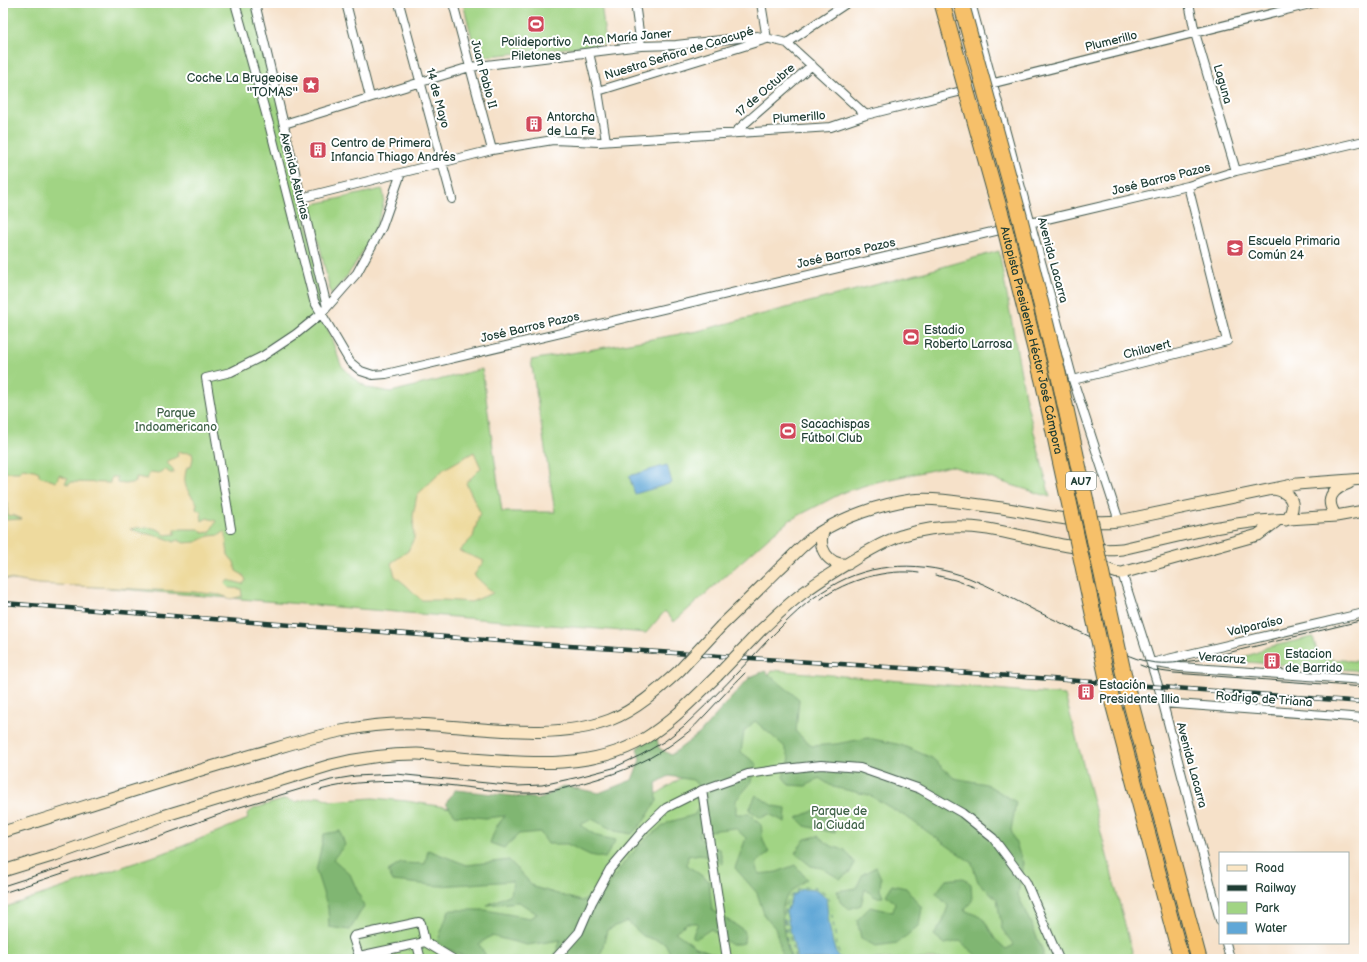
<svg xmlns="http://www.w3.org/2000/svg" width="1367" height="962" font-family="'Balsamiq Sans',sans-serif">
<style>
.green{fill:#a1d484;stroke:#60885c}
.forest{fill:#80b672;stroke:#507a53}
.sand{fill:#eeda9e;stroke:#868c69}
.water{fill:#60a7d7;stroke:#407286}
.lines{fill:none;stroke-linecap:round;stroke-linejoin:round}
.ferry{stroke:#36626d;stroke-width:1;stroke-dasharray:5 4;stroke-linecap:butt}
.street-casing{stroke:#3f564a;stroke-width:10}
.secondary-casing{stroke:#3f564a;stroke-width:13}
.highway-casing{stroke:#3f564a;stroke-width:17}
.street{stroke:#fff;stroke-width:8}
.secondary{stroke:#fbe6c4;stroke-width:11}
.highway{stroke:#f6c06b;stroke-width:15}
.tram{stroke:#1f3d34;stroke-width:1}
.rail-casing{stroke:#1f3d34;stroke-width:4.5}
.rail{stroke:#fff;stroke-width:3;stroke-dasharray:9;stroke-linecap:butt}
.secondary-bridge-casing{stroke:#3f564a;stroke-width:13;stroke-linecap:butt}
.highway-bridge-casing{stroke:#3f564a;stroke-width:17;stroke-linecap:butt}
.secondary-bridge{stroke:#fbe6c4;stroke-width:11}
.highway-bridge{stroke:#f6c06b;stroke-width:15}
.labels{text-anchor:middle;stroke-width:4;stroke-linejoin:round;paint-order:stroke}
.shield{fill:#fff;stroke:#627771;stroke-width:1}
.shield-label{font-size:11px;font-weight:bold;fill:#1f3d34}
.street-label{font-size:12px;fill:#1f3d34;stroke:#fff}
.poi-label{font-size:12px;fill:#1f3d34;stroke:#fff;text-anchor:start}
.park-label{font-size:12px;fill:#406348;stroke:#fff}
</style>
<rect width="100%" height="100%" fill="#fff"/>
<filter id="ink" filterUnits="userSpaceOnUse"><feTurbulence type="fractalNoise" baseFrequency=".025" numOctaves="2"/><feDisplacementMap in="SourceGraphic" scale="8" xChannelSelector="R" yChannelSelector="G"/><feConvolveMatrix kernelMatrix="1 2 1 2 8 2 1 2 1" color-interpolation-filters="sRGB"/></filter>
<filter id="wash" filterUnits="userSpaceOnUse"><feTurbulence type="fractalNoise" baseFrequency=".012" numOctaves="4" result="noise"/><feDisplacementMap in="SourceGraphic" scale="16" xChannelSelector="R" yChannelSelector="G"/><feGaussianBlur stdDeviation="0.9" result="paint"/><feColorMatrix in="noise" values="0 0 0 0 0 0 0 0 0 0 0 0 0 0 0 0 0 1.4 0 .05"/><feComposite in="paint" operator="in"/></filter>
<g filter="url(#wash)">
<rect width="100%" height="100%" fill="#f6e1c9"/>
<path class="green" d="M3,3H255L327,307L322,313L341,365L353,378L368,388L391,392L482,369L502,512H555L531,360L698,331L921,273L999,251L1025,396L1050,497L951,466L876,482L844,492L790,520L770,536L674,622L665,611L646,633L3,579Z
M463,3H601L606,44L480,57L475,50Z
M382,189C383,191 384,195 384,198C383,221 349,280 331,294L310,205Z
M1313,637L1319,658L1364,662V671L1246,662L1242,660L1243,657L1256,653L1264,648Z
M772,670L1065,695L1134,959H3V908L178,848L248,819L247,814L255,808L286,799L295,802L320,796L331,801L373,798L406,801L451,808L632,810L683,777L749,703Z"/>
<path class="forest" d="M765,671L799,699L796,732L812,746L836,744L868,738L901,745L932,758L954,778L986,784L1016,802L1011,830L1023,863L1018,895L1043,951V959H977V956L960,941L945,944L934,935L942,923L948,906L936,893L946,880L963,878L971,884L972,901L964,910L983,918L995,939L1006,949L1014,945L1002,929L997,899L978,882L972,863L908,818L869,795L833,787L819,778L806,786L789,785L783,777L790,759L784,746L755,721L744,731L741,752L757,764L750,784L736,800V814H750L761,825L763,840L769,853L756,863L759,874L777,872L795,865L807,879C800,884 791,891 786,898C777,914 786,942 791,959H782L780,945L775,928L765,917L757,893L735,868L746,838L735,828L700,832L699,838L720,850L723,864L700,854L688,856L687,865L709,881L712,910L745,931L744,943L731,945L711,929L697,938L692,937L698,923H687L675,932L696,947L717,955L716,959H673L665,943L643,936L627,921L607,930L602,951L596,959H553L561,940L527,945L491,936L479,944L488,959C466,959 456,953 437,943L449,910H485L530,918L537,914L519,902L487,905L511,894L513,881L440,886L393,881L388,871L401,863L425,864L428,850L467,865L509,860L534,887L581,901L603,892L626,860L649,836L669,822L694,815L707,796L693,780L669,776L656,783L657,801L644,821L632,834L615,831L592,819L580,825L597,836L616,840L605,858L590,855L567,844H548L540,832L519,834L504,848L490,843L496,827L505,816L485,818L455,815L446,803L455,790L541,799L564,786L599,793L632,780L640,760L637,748L649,738L657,739L659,748L671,755L699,734L750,677Z
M756,795L774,806L786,808L785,822L769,814L761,818L749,810Z
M815,810L829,819L836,821L835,833L805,826L797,818Z
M340,831L345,845L333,859L350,874L364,906L350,930L329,927L328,908L316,871L324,834Z
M818,836L831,846L845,850L855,863L850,872L840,879L822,868L811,866L795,853L805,839Z
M876,867L881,878L880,890L883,897H875L865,889L861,905L849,909L841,903L837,891L856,888L863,874Z
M892,885L906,888L922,908L919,925L898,943L875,946L861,938L857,920L870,907L893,912L895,903L886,895Z"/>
<path class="sand" d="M177,452L192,453L193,458L191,467H187C182,485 186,489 197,503L196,509L201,512L202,521L207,518L216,521L210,532L203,533L199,529H175V534L165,535C158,525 140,527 130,529C144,535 160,534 174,542L178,540L184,543L196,542L209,536L220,535L225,531L228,555L234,562L236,571L243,575L246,580L243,584L228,580L225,584L229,588L241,589L242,596L231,599L221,595L194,592L38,584L3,578V520L22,519L13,515L8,516L7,503L3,500V472H20L23,468L34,470L39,472V476L56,482L59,475L68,478L65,483L68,484L71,482L110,483L111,477H117V483L125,484L136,482V477L147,479L150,472L159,473L165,469L170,473H174L173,469L166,462L178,456Z
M474,452L481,468L466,483L480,512L473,537L459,551L484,561L474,575L493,593L471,602L444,600H421L407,586L395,576L391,563L408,551L414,538L413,516L417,495L444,469Z"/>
<path class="water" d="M667,465L672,483L635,494L629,476Z
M802,889L815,890L826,897C828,913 830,947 840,959H797L786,912L792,896Z"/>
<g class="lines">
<path class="ferry" d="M785,919L795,959
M791,959C787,939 775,905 796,891C799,888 803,887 807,887C816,887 824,890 829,898L838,951L843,959"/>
</g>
</g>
<g filter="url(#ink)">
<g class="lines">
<g class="street-casing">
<path id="street" d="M235,3L270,128L314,301L350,362L361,371L373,375L386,374L1188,186L1236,171L1364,141
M255,3L327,307
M346,3L370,97
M399,3L452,199
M453,3L492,150
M635,3L641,46
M971,3L1073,380L1119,521
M1189,3L1195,33L1236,171
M787,43L866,115
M589,53L598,91L606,141
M598,91L767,39L761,3
M284,124L470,67L641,46L676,45L757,36L787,43L847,3
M733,134L812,65
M301,198L492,150L553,140L599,142L831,127L866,115L1314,3
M1073,380L1227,341L1188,186
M231,529L206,378L231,372L263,356L296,334L322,313L357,273L382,227L401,173
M1122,573L1160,692L1220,920
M1151,663L1364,613
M1156,663L1180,667L1364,680
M1163,703L1364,718
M702,790L727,959
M425,942L421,923L419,922L354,936L353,938L359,956L425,942L453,959
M1226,943L1230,959
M417,944L420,956
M555,959L579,932L592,902L610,869L645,828L666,808L702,790L748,774L776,770L821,765L860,768L920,789L962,813L993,838L1026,882L1059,959"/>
</g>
<g class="secondary-casing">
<path id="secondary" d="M1274,489C1292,492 1298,506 1286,520
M1336,516C1324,499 1332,489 1349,483
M824,530C816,547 828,566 848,564
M1096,562C1105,568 1112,573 1122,573L1258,535L1278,520
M721,626C741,607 760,588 779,569C792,557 803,544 817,534C843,517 881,504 911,500C938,497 975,505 1002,508C1041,514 1079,525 1119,521L1297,484L1364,479
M761,630C776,616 790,602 807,590C824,577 842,567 860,556C874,548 888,539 904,535C930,527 960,525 988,529C1031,536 1078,554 1122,549L1208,529L1237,524L1259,521L1336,516L1364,511
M3,832C81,808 159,782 238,759C272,750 306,738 341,731C365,726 390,723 415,724C476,726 552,742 610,720C636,710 658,690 679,671
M3,871L55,855L163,816L331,765C359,758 388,754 417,754C427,754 436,756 445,757C510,761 585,774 644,739C672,722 694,698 717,676"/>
</g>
<g class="highway-casing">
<path id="highway" d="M1178,947L1182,959"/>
</g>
<use href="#street" class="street"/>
<use href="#secondary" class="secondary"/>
<use href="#highway" class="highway"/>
<path class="tram" d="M935,575L955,580L977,588
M821,599C846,580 888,568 919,573
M1140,665L1153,670L1174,673L1364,687
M320,790C385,772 452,787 518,793C543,794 564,789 587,782C623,772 654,759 683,736C692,730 699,721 707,713C720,699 732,686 745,673
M3,886L168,833L240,807L331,780L355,776L396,774L517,786L542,785L579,777L613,768L641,755L665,741L684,726C713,699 741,669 768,640C787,621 807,600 830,587C872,561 924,561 969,578C992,587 1013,599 1034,610C1055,620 1076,630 1097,640C1114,648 1131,659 1150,662C1165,665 1182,662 1198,660L1364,620
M3,893L69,871"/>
<g class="rail-casing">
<path id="rail" d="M3,603L539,644L902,668L1364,702"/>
</g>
<use href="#rail" class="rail"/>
<g class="secondary-bridge-casing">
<path id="secondary-bridge" d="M679,671L721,626
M717,676L761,630"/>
</g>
<g class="highway-bridge-casing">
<g id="highway-bridge">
<path id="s1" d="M942,3L1004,225L1043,381L1110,692L1178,947"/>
<path d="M961,3L1020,219L1059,377L1126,685L1199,959"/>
</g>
</g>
<use href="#secondary-bridge" class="secondary-bridge"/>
<use href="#highway-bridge" class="highway-bridge"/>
</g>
</g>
<defs>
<g id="stadium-square" transform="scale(0.9)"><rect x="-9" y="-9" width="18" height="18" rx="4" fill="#d1495b" stroke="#fff"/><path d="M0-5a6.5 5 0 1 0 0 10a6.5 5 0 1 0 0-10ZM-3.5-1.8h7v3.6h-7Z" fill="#fff"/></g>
<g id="sight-square" transform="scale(0.9)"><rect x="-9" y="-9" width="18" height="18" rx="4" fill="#d1495b" stroke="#fff"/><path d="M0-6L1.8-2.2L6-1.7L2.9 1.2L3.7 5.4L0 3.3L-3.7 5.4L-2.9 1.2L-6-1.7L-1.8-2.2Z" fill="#fff"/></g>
<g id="building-square" transform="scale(0.9)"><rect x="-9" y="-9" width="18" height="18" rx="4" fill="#d1495b" stroke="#fff"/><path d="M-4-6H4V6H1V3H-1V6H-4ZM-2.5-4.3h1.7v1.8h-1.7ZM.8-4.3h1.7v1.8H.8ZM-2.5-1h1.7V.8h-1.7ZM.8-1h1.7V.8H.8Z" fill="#fff"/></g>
<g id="school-square" transform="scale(0.9)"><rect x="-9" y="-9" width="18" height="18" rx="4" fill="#d1495b" stroke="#fff"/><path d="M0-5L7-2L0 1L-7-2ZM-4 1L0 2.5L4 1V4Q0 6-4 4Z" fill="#fff"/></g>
</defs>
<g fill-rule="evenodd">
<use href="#stadium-square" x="536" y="24"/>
<use href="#sight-square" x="311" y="85"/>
<use href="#building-square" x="534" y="124"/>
<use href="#building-square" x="318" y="150"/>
<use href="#school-square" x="1235" y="248"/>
<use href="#stadium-square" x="911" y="337"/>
<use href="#stadium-square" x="788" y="431"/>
<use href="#building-square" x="1272" y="661"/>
<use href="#building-square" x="1086" y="692"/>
</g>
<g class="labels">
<rect class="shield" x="1066" y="472" width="30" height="18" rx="3"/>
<g class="shield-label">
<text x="1081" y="485">AU7</text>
</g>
<g class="street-label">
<text transform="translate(627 37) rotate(-5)" y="4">Ana María Janer</text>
<text transform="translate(1111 41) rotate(-14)" y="4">Plumerillo</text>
<text transform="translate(679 53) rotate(-17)" y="4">Nuestra Señora de Caacupé</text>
<text transform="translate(484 74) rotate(75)" y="4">Juan Pablo II</text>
<text transform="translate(1223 84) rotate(74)" y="4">Laguna</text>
<text transform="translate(765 90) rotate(-41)" y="4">17 de Octubre</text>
<text transform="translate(438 98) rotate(75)" y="4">14 de Mayo</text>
<text transform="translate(799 117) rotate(-4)" y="4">Plumerillo</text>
<text transform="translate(295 176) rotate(76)" y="4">Avenida Asturias</text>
<text transform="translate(1161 179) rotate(-14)" y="4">José Barros Pazos</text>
<text transform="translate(846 253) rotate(-13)" y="4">José Barros Pazos</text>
<text transform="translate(1053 260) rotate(75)" y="4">Avenida Lacarra</text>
<text transform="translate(530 327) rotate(-13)" y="4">José Barros Pazos</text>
<text dy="4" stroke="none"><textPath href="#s1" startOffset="349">Autopista Presidente Héctor José Cámpora</textPath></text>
<text transform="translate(1147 349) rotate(-14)" y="4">Chilavert</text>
<text transform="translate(1255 626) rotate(-13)" y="4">Valparaíso</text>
<text transform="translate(1222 658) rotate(4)" y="4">Veracruz</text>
<text transform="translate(1264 699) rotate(4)" y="4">Rodrigo de Triana</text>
<text transform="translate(1192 765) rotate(75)" y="4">Avenida Lacarra</text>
</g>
<g class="poi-label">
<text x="536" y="46" text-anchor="middle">Polideportivo<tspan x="536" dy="14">Piletones</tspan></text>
<text x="298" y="82" text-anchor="end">Coche La Brugeoise<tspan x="298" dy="14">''TOMAS''</tspan></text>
<text x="547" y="121">Antorcha<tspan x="547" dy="14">de La Fe</tspan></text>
<text x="331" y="147">Centro de Primera<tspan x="331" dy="14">Infancia Thiago Andrés</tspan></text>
<text x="1248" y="245">Escuela Primaria<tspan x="1248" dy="14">Común 24</tspan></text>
<text x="924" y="334">Estadio<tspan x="924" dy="14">Roberto Larrosa</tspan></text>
<text x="801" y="428">Sacachispas<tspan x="801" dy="14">Fútbol Club</tspan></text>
<text x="1285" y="658">Estacion<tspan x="1285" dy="14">de Barrido</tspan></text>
<text x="1099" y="689">Estación<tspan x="1099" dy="14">Presidente Illia</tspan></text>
</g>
<g class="park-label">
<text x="176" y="417">Parque<tspan x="176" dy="14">Indoamericano</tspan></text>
<text x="839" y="815">Parque de<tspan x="839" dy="14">la Ciudad</tspan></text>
</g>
</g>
<rect width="1367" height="962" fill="none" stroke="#fff" stroke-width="16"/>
<rect x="1219" y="852" width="130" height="92" fill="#ffffff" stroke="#a5b1ae"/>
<rect x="1227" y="865" width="20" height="6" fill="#fbe6c4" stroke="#a5b1ae"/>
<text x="1255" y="872" font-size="12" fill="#1f3d34">Road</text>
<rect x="1227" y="885" width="20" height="6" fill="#1f3d34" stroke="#a5b1ae"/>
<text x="1255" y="892" font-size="12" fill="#1f3d34">Railway</text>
<rect x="1227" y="902" width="20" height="12" fill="#a1d484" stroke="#a5b1ae"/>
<text x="1255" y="912" font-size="12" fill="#1f3d34">Park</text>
<rect x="1227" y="922" width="20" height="12" fill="#60a7d7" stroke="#a5b1ae"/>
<text x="1255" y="932" font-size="12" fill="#1f3d34">Water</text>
</svg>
